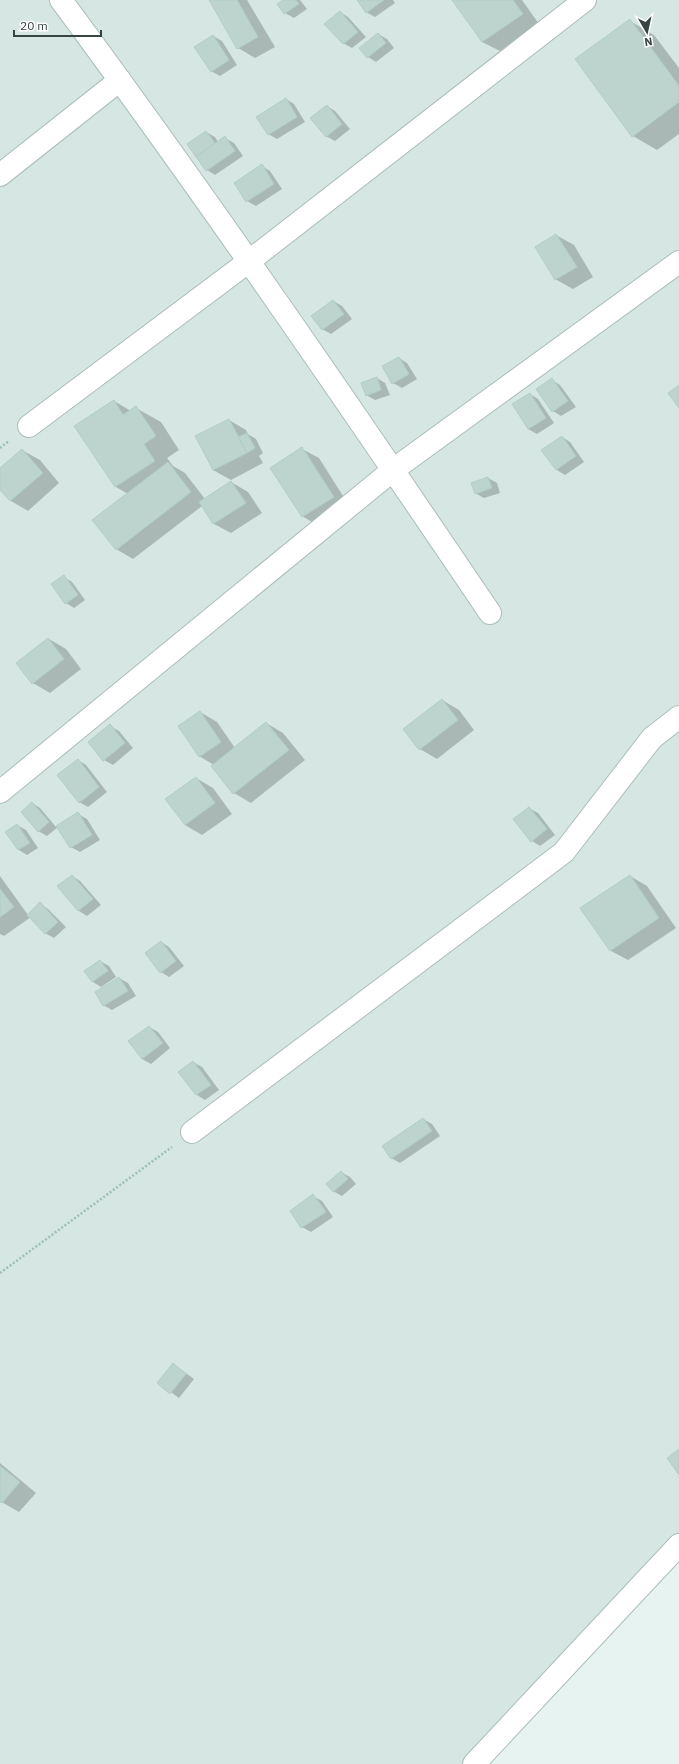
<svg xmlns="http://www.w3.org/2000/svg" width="679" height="1764" font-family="'IBM Plex Sans',sans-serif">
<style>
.residential{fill:#d5e6e3}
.shadow{fill:#0003}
.building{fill:#bdd4ce;stroke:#b0cec7}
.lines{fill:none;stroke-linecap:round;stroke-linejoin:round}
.minor-casing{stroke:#aabeba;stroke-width:24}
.path{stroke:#9cbfb7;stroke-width:2.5;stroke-dasharray:2 2;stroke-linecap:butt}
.minor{stroke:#fff;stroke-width:22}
</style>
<rect width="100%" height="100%" fill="#e7f3f1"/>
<path class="residential" d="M0,0H679V1534L461,1764H0Z"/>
<path class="shadow" d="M210,0H247L275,47L255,58L238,48Z
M285,0H300L307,9L294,18L285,13L279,4Z
M358,0H393L395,3L375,17L366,12Z
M454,0H522L539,24L500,51L482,42Z
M340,12L348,17L366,37L352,48L343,43Z
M630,21L654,35L679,68V134L657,150L633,136Z
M378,34L387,39L394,48L376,62L368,57Z
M213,36L222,41L237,65L220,76L211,71Z
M286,99L294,104L305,122L277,139L268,134Z
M327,106L335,111L350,129L335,141L326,136Z
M206,132L215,137L218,142L225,138L234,143L243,156L215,175L207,170L189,145Z
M262,166L270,171L282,189L256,206L247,201L235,183Z
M556,235L574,245L593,277L573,289L555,279L536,247Z
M333,301L342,306L352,319L331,334L322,329Z
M399,358L407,363L417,379L402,388L393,383Z
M377,378L385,383L390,395L375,400L366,395Z
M552,380L560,385L576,407L561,416L553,411L538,389Z
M530,394L538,399L554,423L537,434L528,429Z
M114,401L131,411L136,408L161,422L179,450L167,458L173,466L185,473L205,499L231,482L248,492L262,513L231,533L214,524L202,506L133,559L116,549L128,494L116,487Z
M229,420L246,430L248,434L256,439L263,453L259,456L263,463L231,480L213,470Z
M562,437L570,442L584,462L565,475L557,470L543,450Z
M302,449L319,458L350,507L319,526L302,516Z
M22,450L40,460L59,483L28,511L11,501L0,488V469Z
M488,478L497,483L500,493L484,498L475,493Z
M64,577L72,582L85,600L74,608L66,603Z
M49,639L66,649L81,669L50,693L33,683Z
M442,700L459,710L474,730L437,759L420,749Z
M200,712L217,722L235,748L266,723L283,733L305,760L251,803L234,793L214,765L199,756Z
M110,726L119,731L133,748L113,765L104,760Z
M78,760L86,765L107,792L88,807L79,802Z
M196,778L213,788L232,814L202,835L185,825Z
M32,803L40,808L56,827L78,814L87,819L100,840L80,852L71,847L58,827L47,836L38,831Z
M529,808L538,813L555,835L540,846L532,841Z
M17,825L26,830L38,848L27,855L19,850L7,832Z
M0,876L28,915L40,904L48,909L66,927L54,938L45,933L31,917L4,936L0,934Z
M72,876L80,881L101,905L87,916L79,911L59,887Z
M630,876L647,886L676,928L628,960L611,951L582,909Z
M161,942L169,947L184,966L169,977L161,972Z
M100,961L109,966L116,977L101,987L93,982L85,971Z
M119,978L128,983L136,996L112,1010L103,1005Z
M149,1027L158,1032L170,1048L151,1064L142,1059Z
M193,1062L202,1067L219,1090L205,1100L197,1095L180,1072Z
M423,1119L432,1124L440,1136L400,1163L391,1158Z
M341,1172L350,1177L356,1184L342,1196L333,1191Z
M313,1196L322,1201L333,1217L311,1232L302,1227L291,1211Z
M173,1364L194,1379L179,1398L158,1383Z
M0,1463L36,1493L19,1512L0,1501Z"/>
<path class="building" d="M209,0H237L258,37L237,49Z
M283,0H296L299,4L284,14L277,4Z
M357,0H384L366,13Z
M452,0H513L523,14L482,42Z
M340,11L358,32L343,44L324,24Z
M630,19L679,86V102L632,137L575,59Z
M378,33L386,43L367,58L359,48Z
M213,35L229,60L211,72L194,47Z
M286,98L297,117L268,135L256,117Z
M327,105L342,124L326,137L310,118Z
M206,131L215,143L196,157L187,144Z
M225,136L235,151L206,171L196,157Z
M262,164L274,184L246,202L234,183Z
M556,234L577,267L555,280L535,247Z
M333,300L344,314L322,330L311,316Z
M399,357L409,374L392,384L382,366Z
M377,377L381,390L366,396L361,383Z
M552,378L568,401L552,412L536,389Z
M679,385V408L668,393Z
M530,393L546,418L528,429L512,404Z
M114,400L123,415L136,406L156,436L144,444L155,461L115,487L74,426Z
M229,419L247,453L213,470L195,436Z
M247,433L255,448L247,453L238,437Z
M562,436L576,456L556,470L541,450Z
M302,447L334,497L302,517L270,468Z
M22,449L43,473L10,501L0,490V468Z
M168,462L191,492L116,550L92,520Z
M488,477L492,488L475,494L471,483Z
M231,481L246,503L213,524L199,502Z
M64,575L78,595L65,604L51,584Z
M48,638L64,659L32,684L16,663Z
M442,699L458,720L419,750L403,729Z
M200,711L221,742L199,757L178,726Z
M266,722L289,750L233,794L211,766Z
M110,724L125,743L103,761L88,742Z
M78,759L99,787L79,803L57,775Z
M196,777L215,803L185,825L165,799Z
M32,802L49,822L38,832L21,812Z
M529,807L547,829L531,842L513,819Z
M78,812L92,835L70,848L56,826Z
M17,824L30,843L18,850L5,832Z
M72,875L93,899L78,911L57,886Z
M630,875L659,918L610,951L580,908Z
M0,889L14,907L0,917Z
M40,902L58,922L45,934L27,915Z
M161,941L176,961L160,973L145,953Z
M100,960L108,971L92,982L84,971Z
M119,977L128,991L103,1006L95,992Z
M149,1026L163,1043L142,1059L128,1041Z
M193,1061L211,1085L196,1095L178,1072Z
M423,1118L432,1131L391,1159L382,1146Z
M341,1171L348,1179L333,1192L326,1184Z
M313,1194L326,1212L301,1228L290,1211Z
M173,1363L186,1374L170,1394L157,1383Z
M679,1449V1475L667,1458Z
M0,1466L20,1482L2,1503L0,1502Z"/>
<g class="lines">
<g class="minor-casing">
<path id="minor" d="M61,0C209,200 350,406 490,613
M0,175L120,80
M29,426L248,262L585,0
M0,792L393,470L679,262
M192,1132L564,852L652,738L679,717
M474,1764L679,1545"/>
</g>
<path class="path" d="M0,448L9,441
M0,1273L172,1147"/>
<use href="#minor" class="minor"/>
</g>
<g transform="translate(647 32) rotate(171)" stroke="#ffffff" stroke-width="3" paint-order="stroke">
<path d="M0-3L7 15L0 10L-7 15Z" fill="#364542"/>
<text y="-6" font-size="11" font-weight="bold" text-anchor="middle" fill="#364542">N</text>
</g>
<path d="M14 30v6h87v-6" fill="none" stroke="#364542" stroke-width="2"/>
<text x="20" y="30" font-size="12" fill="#364542" stroke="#ffffff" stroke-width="3" paint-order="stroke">20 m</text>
</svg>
